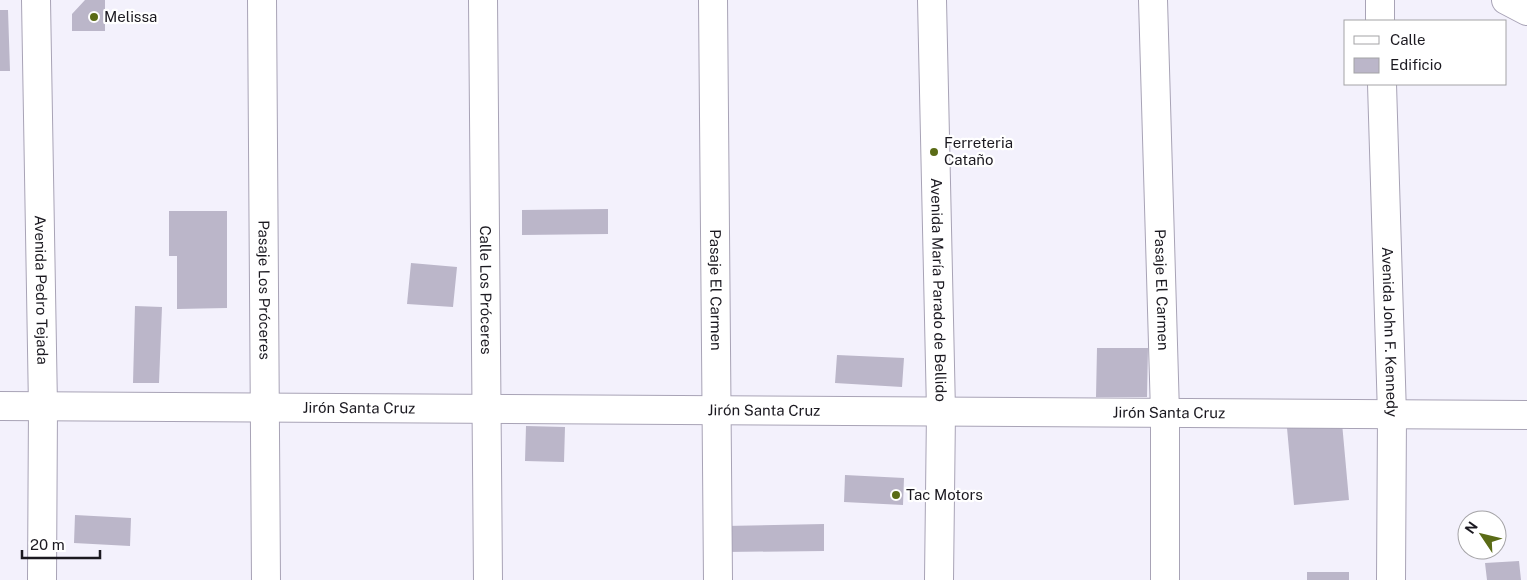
<svg xmlns="http://www.w3.org/2000/svg" width="1527" height="580" font-family="'Public Sans',sans-serif">
<style>
.building{fill:#bbb6c9}
.lines{fill:none;stroke-linecap:round;stroke-linejoin:round}
.minor-casing{stroke:#a8a3b6;stroke-width:30}
.minor{stroke:#fff;stroke-width:28}
.poi-dot{fill:#5a6b16;stroke:#fff;stroke-width:2}
.labels{text-anchor:middle;stroke-width:4.5;stroke-linejoin:round;paint-order:stroke}
.poi-label{font-size:15px;fill:#1b1920;stroke:#fff;text-anchor:start}
.street-label{font-size:15px;fill:#1b1920;stroke:#fff}
</style>
<rect width="100%" height="100%" fill="#f3f1fc"/>
<path class="building" d="M85,0H105V31H72V14Z
M0,10H8L10,71H0Z
M608,209V234L522,235V210Z
M169,211H227V308L177,309V256H169Z
M411,263L457,267L453,307L407,304Z
M135,306L162,307L159,383H133Z
M1097,348H1148L1147,397H1096Z
M837,355L904,358L902,387L835,383Z
M1342,423L1349,500L1294,505L1287,428Z
M526,426L565,427L564,462L525,461Z
M845,475L904,478L903,505L844,502Z
M75,515L131,518L130,546L74,543Z
M824,524V551L725,552V526Z
M1519,561L1521,580H1487L1485,563Z
M1307,572H1349V580H1307Z"/>
<g class="lines">
<g class="minor-casing">
<g id="minor">
<path id="s1" d="M36,0L43,407L42,580"/>
<path id="s2" d="M262,0L266,580"/>
<path id="s3" d="M483,0L488,580"/>
<path id="s4" d="M713,0L718,580"/>
<path id="s5" d="M932,0L941,411L939,580"/>
<path id="s6" d="M1153,0L1165,413V580"/>
<path d="M1380,0V21"/>
<path d="M1506,0L1527,11"/>
<path id="s7" d="M1382,84L1392,415L1391,580"/>
<path id="s8" d="M0,406L1527,415"/>
</g>
</g>
<use href="#minor" class="minor"/>
</g>
<g class="poi-dot">
<circle cx="94" cy="17" r="5"/>
<circle cx="934" cy="152" r="5"/>
<circle cx="896" cy="495" r="5"/>
</g>
<g class="labels">
<g class="poi-label">
<text x="104" y="22">Melissa</text>
<text x="944" y="148">Ferreteria<tspan x="944" dy="17">Cataño</tspan></text>
<text x="906" y="500">Tac Motors</text>
</g>
<g class="street-label">
<text dy="5" stroke="none"><textPath href="#s1" startOffset="290">Avenida Pedro Tejada</textPath></text>
<text dy="5" stroke="none"><textPath href="#s2" startOffset="290">Pasaje Los Próceres</textPath></text>
<text dy="5" stroke="none"><textPath href="#s3" startOffset="290">Calle Los Próceres</textPath></text>
<text dy="5" stroke="none"><textPath href="#s4" startOffset="290">Pasaje El Carmen</textPath></text>
<text dy="5" stroke="none"><textPath href="#s5" startOffset="290">Avenida María Parado de Bellido</textPath></text>
<text dy="5" stroke="none"><textPath href="#s6" startOffset="290">Pasaje El Carmen</textPath></text>
<text dy="5" stroke="none"><textPath href="#s7" startOffset="248">Avenida John F. Kennedy</textPath></text>
<text dy="5" stroke="none"><textPath href="#s8" startOffset="359">Jirón Santa Cruz</textPath></text>
<text dy="5" stroke="none"><textPath href="#s8" startOffset="764">Jirón Santa Cruz</textPath></text>
<text dy="5" stroke="none"><textPath href="#s8" startOffset="1169">Jirón Santa Cruz</textPath></text>
</g>
</g>
<rect x="1344" y="20" width="162" height="65" fill="#ffffff" stroke="#a4a3a6"/>
<rect x="1354" y="36" width="25" height="8" fill="#ffffff" stroke="#a4a3a6"/>
<text x="1390" y="45" font-size="15" fill="#1b1920">Calle</text>
<rect x="1354" y="58" width="25" height="15" fill="#bbb6c9" stroke="#a4a3a6"/>
<text x="1390" y="70" font-size="15" fill="#1b1920">Edificio</text>
<g transform="translate(1482 535) rotate(305)"><circle r="24" fill="#ffffff" stroke="#a4a3a6"/>
<path d="M0-4L9 19L0 12L-9 19Z" fill="#5a6b16"/>
<text y="-8" font-size="14" font-weight="bold" text-anchor="middle" fill="#1b1920">N</text>
</g>
<path d="M22 550v8h78v-8" fill="none" stroke="#1b1920" stroke-width="2.5"/>
<text x="30" y="550" font-size="15" fill="#1b1920" stroke="#ffffff" stroke-width="4" paint-order="stroke">20 m</text>
</svg>
